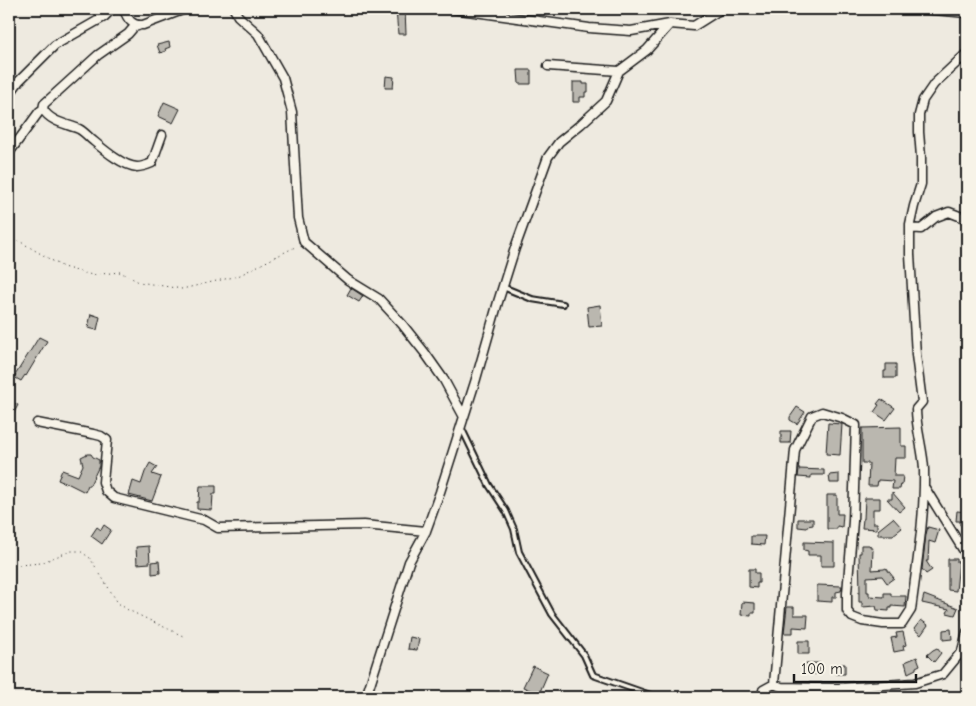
<svg xmlns="http://www.w3.org/2000/svg" width="976" height="706" font-family="'Comic Neue',sans-serif">
<style>
.building{fill:#bab7af;stroke:#1c1c1c}
.lines{fill:none;stroke-linecap:round;stroke-linejoin:round}
.lane-casing{stroke:#1c1c1c;stroke-width:8}
.street-casing{stroke:#1c1c1c;stroke-width:11}
.path{stroke:#1c1c1c;stroke-width:1;stroke-dasharray:1 4;stroke-linecap:butt}
.lane{stroke:#f7f3e8;stroke-width:4}
.street{stroke:#f7f3e8;stroke-width:8}
</style>
<rect width="100%" height="100%" fill="#eeeae0"/>
<filter id="ink" filterUnits="userSpaceOnUse"><feTurbulence type="fractalNoise" baseFrequency=".02" numOctaves="2"/><feDisplacementMap in="SourceGraphic" scale="10" xChannelSelector="R" yChannelSelector="G"/><feConvolveMatrix kernelMatrix="1 2 1 2 8 2 1 2 1" color-interpolation-filters="sRGB"/></filter>
<g filter="url(#ink)">
<path class="building" d="M396,9H405L406,34H398Z
M169,42L170,47L165,49L166,51L160,53L157,45Z
M518,70H531V84H519Z
M386,76L394,77L393,88H385Z
M573,82H583V84H588V92H585V97H580V102H573Z
M164,102L180,109L173,123L158,116Z
M351,288L363,296L359,302L347,295Z
M600,305L602,326L589,327L587,307Z
M91,314L100,317L97,330L88,328Z
M39,337L47,341L26,376L25,375L21,381L14,377Z
M886,364H896V378H884V371H886Z
M881,399L895,408L886,420L874,412L879,405L877,404Z
M12,402L18,405L9,422V404L11,405Z
M797,407L805,412L797,424L790,420V417Z
M828,423L842,424L840,455L826,454Z
M901,427V446H906V458H895L894,476H903L902,484H901L900,489H892L893,481L878,480L877,486H868L869,463H862V428Z
M781,431H791L790,443H781Z
M87,454H91L93,457L99,460V466L90,485H88L85,492L65,482V483L58,480L62,470L78,476L83,465L81,457Z
M150,463L157,467L152,474L161,477L152,501L129,495L133,481L141,484L145,472Z
M799,469L824,470V475H811V478L798,477Z
M839,474V483H830L829,475Z
M200,486H216V494H213L212,510L197,509V502H199Z
M892,492L905,507L899,512L887,499H892Z
M827,495H837V514H843L842,527L837,526V529H827Z
M865,498H880V509H873V523H877V529L862,528L863,519H864Z
M957,511L967,512L966,526L960,525V521H956Z
M893,518L902,528L893,535H878V530Z
M798,519H813V525L807,526V528L798,527Z
M104,525L111,530L102,544L91,536L97,527L101,530Z
M928,527L939,530L935,543L929,541L928,561H926L932,570L926,574L922,569L926,534Z
M751,536H765L764,545L751,544Z
M804,542L834,543V566H821V555H808V551L804,550Z
M861,545H869L873,550L872,570L884,569L886,568L894,578L887,583L882,576L867,577V592H869V596L884,597V593H891V596H906L905,607L891,606V608H889V611L877,610L876,606L862,607V602H859V592H860L859,553H861Z
M149,546L150,563L137,564L136,547Z
M948,559H957V562H959L956,591L948,590Z
M159,561L160,573L152,574V562Z
M749,569H755V573H759V583H757V588L749,587Z
M817,585L842,586L841,591L836,592V597H832V602L817,601Z
M924,595L958,608L955,615L947,613L949,609L922,603Z
M742,602L755,603V613H751V616L741,615Z
M787,607H794V615H808L807,628L793,627V633H784Z
M921,620L928,625L921,635L914,629Z
M951,629L952,639L943,640V630Z
M903,632L906,645L903,646L904,650L894,652L891,638L897,637L896,633Z
M410,637L419,639L417,650L408,649Z
M798,641H809V654H798Z
M937,648L941,653L934,662L927,655L933,650Z
M917,657L920,665L916,667V669L908,673L905,662Z
M806,663H820V674H806Z
M836,664H845V674H836Z
M533,666L548,673L539,694L523,687Z"/>
<g class="lines">
<g class="lane-casing">
<path id="lane" d="M503,287L532,299L563,304
M462,429L489,485L506,511L514,529L519,552L552,614L584,655L593,675L656,697"/>
</g>
<g class="street-casing">
<path id="street" d="M124,9C127,19 132,26 143,25L185,9
M234,9L238,16L258,34L283,78L292,112L298,218L304,242L348,280L379,299L402,324L425,353L444,380L464,417
M453,9L589,28L631,31L670,24L694,26L721,9
M923,9L967,13
M138,26L134,27L128,34L98,55L44,104L43,109C50,122 67,124 79,129C83,131 87,135 91,139C102,148 122,166 137,167C142,167 147,165 152,163L162,135
M548,66L619,71
M9,95L19,81L55,45L104,17L112,9
M9,153L39,112L43,109
M910,228L921,229L936,217L949,212L967,219
M37,423L93,434L101,436L107,440L103,482L106,491L114,498L204,520L218,528L364,525L426,531
M925,488L967,556
M774,684L795,450L812,416L822,412L842,418L856,425L853,521L847,593V611L852,617L862,621L883,624H902L911,610C917,563 925,516 924,469C923,449 916,429 916,409L922,402L916,355L910,254V224L914,206L921,184V157L919,132V115L923,100L934,84L967,53
M774,684L781,687L838,688L915,683L943,674L962,651L967,632
M366,697L409,562L426,531L440,492L476,379L498,302L515,248L548,157L559,142L581,124L606,101L619,71L647,50L670,24
M763,697V690L774,684"/>
</g>
<path class="path" d="M9,235L63,267L92,275L120,272L139,282L182,289L238,276L297,246
M9,566L41,563L70,551H80L90,558L118,603L128,610L183,636"/>
<use href="#lane" class="lane"/>
<use href="#street" class="street"/>
</g>
</g>
<rect width="976" height="706" fill="none" stroke="#f7f3e8" stroke-width="30"/>
<rect x="15" y="15" width="946" height="676" fill="none" stroke="#1c1c1c" stroke-width="2" filter="url(#ink)"/>
<path d="M794 674v8h122v-8" fill="none" stroke="#1c1c1c" stroke-width="2.5"/>
<text x="801" y="674" font-size="15" fill="#1c1c1c" stroke="#f7f3e8" stroke-width="4" paint-order="stroke">100 m</text>
</svg>
